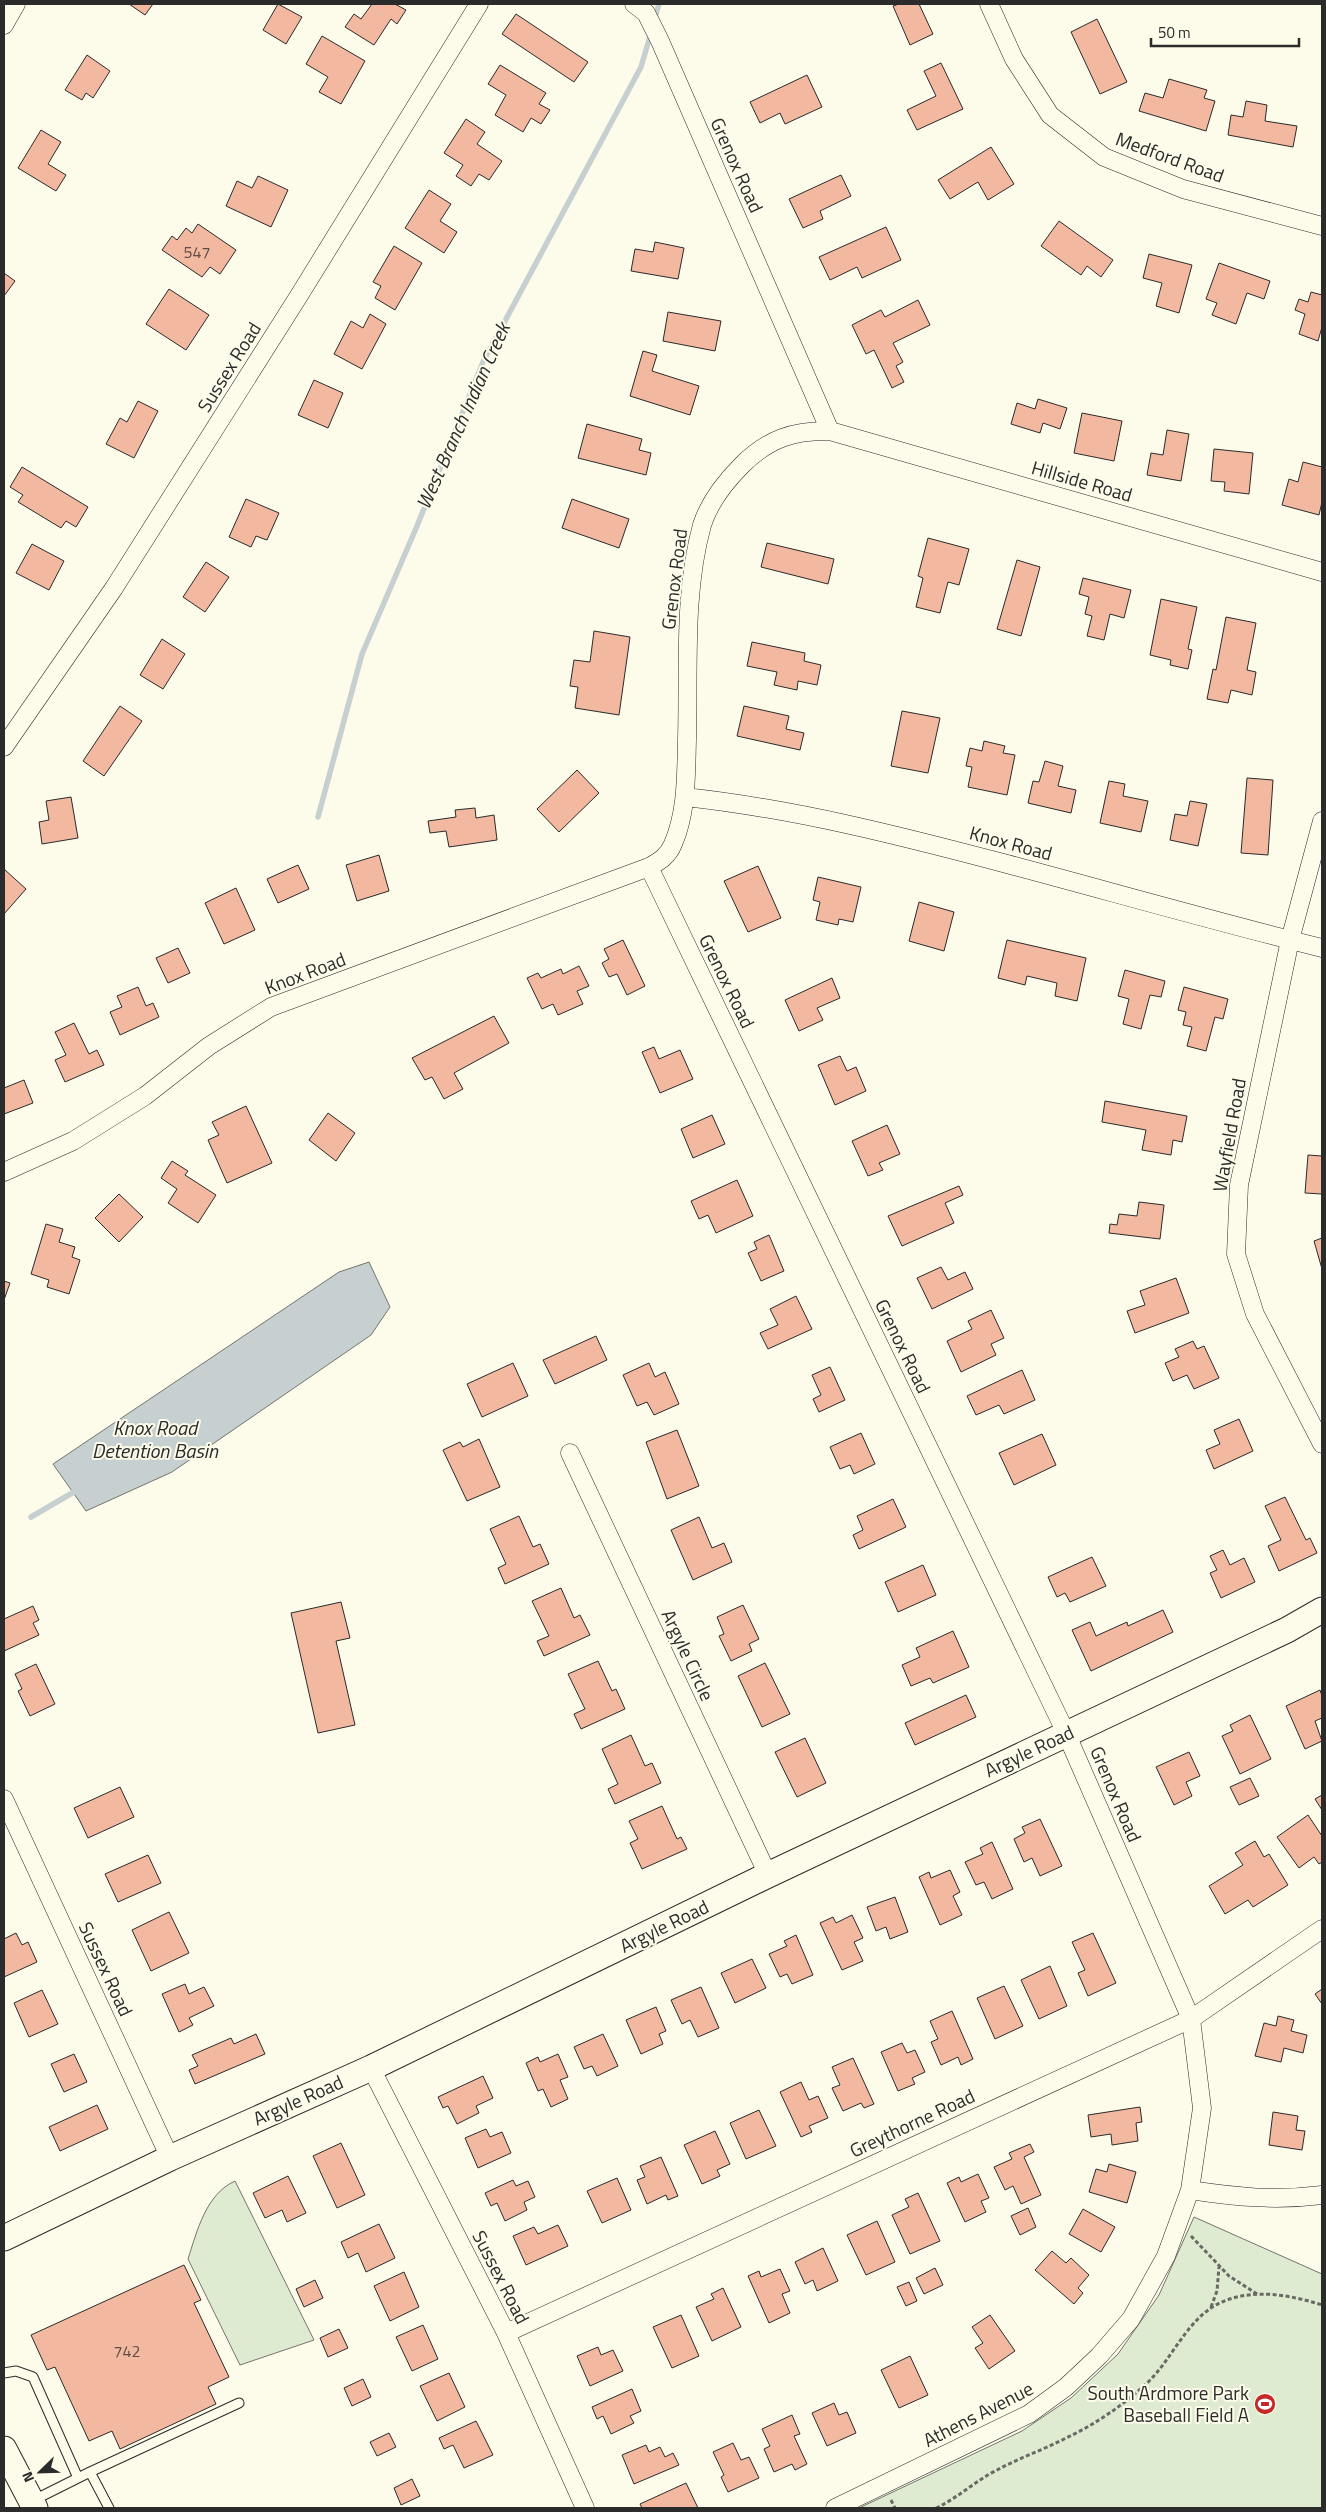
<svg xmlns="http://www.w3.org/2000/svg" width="1326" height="2512" font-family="'Titillium Web',sans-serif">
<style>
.green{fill:#deebd1;stroke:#74746e}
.water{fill:#c7d0d0;stroke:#74746e}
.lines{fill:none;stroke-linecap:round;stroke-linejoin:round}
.stream{stroke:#c7d0d0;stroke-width:5.5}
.building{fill:#f2b8a0;stroke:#2b2b2b}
.lane-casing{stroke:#2b2b2b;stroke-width:11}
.street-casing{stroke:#2b2b2b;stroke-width:19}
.secondary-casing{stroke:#2b2b2b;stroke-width:27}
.path{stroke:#6a6964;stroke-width:3;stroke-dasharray:4 2.5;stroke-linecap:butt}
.lane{stroke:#fdfbea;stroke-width:9}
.street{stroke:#fdfbea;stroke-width:18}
.secondary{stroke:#fdfbea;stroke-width:25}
.labels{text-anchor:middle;stroke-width:4;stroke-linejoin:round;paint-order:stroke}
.number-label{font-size:16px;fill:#5d4e48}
.street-label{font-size:19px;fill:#2b2b2b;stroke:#fdfbea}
.poi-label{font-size:19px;fill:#2b2b2b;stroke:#fdfbea;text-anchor:end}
.water-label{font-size:20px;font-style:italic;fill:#2b2b2b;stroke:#fdfbea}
</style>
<rect width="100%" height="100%" fill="#fdfbea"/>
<path class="green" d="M235,2181L314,2340L240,2365L188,2259C197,2231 206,2194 235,2181Z
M1194,2217L1322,2274V2508H859L1022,2431L1071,2398L1118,2354L1159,2295Z"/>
<path class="water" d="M369,1262L390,1307L371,1335L172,1472L86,1511L53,1464L339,1272Z"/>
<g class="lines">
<path class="stream" d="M654,21L659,4
M318,817L362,654L417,526L483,362L641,67L651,33
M31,1517L79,1489"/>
</g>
<path class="building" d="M129,4H153L145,15Z
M278,4L302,17L286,44L263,30Z
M372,4H395L406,10L397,24L391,19L374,45L345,27L354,14L361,19Z
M899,4H919L933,34L910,45L893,6Z
M516,14L588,62L574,82L502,34Z
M1097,19L1127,82L1100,94L1071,32Z
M322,36L365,61L341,104L319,92L328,77L306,64Z
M87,55L110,71L93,98L86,93L82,100L65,90Z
M941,63L963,109L917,130L907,110L936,96L924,71Z
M500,65L546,93L539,104L550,110L541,124L531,118L523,132L495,115L506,95L488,84Z
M807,75L822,107L785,124L780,113L760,123L750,102Z
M1169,79L1207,90L1204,98L1215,101L1206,131L1139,111L1145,93L1163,98Z
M1246,101L1267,105L1265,121L1297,126L1293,147L1228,135L1231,115L1243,117Z
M466,119L485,132L477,144L502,161L489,180L479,174L471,186L456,176L463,165L444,153Z
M41,130L61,142L48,164L66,175L56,191L18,168Z
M991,147L1014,184L988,200L978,182L950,199L938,180Z
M841,175L851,196L820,211L823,219L803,228L789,199Z
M258,176L288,190L271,227L226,206L237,181L252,188Z
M429,190L451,204L440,221L457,232L444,253L405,228Z
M1059,221L1113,260L1101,277L1087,266L1081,275L1041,246Z
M198,224L236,250L220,274L210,267L202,277L162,250L172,236L177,240L186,228L192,233Z
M886,227L901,260L862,278L857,267L830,280L819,257Z
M655,242L684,248L678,279L631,271L635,249L653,252Z
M394,246L422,263L395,310L375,298L381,286L373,282Z
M1149,254L1192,265L1179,313L1156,306L1162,283L1143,278Z
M1219,263L1270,281L1264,299L1247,293L1236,324L1212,315L1217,303L1206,299Z
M4,273L15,281L4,296Z
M169,289L209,315L186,350L146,324Z
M1311,292L1322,295V327L1318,341L1299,334L1305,314L1295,310L1299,299L1308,302Z
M918,300L930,325L893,343L903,362L896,366L904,382L892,388L874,350L866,354L852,325L881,310L885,317Z
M668,312L721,321L715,351L663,341Z
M370,314L386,324L362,369L334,354L351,321L363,328Z
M643,351L657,355L652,371L699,386L690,415L630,396Z
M314,380L343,393L328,428L298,415Z
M1038,399L1067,408L1060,429L1043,423L1040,433L1011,424L1017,403L1035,409Z
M138,401L158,411L134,458L106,444L120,418L127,422Z
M1082,413L1122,421L1114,461L1074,453Z
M587,424L642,439L639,450L651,453L646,475L578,458Z
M1167,430L1189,434L1181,481L1147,475L1151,453L1163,455Z
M1214,449L1253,453L1249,494L1224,491L1225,482L1211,481Z
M1303,462L1322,467V502L1319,515L1282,505L1289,479L1298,482Z
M22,467L88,507L76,527L66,521L61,528L18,502L23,495L10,487Z
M246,499L279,513L267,540L256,536L251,547L229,537Z
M572,499L629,519L619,548L562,528Z
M928,538L969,549L959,585L948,582L940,613L916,607L923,578L918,576Z
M767,543L834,559L828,584L761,567Z
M32,544L64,561L49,590L16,573Z
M1017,560L1040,567L1021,636L997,629Z
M206,562L229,577L205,612L183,597Z
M1083,578L1131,590L1124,618L1110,614L1104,640L1087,636L1092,616L1085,614L1089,597L1079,594Z
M1161,599L1197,607L1188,649L1192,650L1188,669L1170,665L1171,660L1150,655Z
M1226,617L1256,623L1247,670L1256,672L1252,695L1231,690L1228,703L1207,699L1213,669L1216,670Z
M594,631L630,637L619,715L575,708L578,687L570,686L574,660L590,662Z
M162,639L185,654L163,689L140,675Z
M752,642L805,653L804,661L821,665L817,685L798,681L797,690L774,685L777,672L747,666Z
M120,706L142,721L104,776L83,761Z
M744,706L789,716L786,729L804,733L800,750L737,736Z
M902,711L940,718L928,773L891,766Z
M984,741L1005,746L1003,753L1015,755L1007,795L968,787L972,767L966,766L970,748L982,751Z
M1045,761L1063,766L1058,786L1076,790L1071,813L1028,803L1033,781L1039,782Z
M577,770L599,793L559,832L537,809Z
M1247,778L1273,780L1268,855L1241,853Z
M1109,781L1125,784L1123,796L1148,801L1141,832L1100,823Z
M71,797L78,838L42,844L39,822L49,820L46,801Z
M1190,801L1207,804L1198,846L1170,840L1175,814L1187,816Z
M475,808L476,818L494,815L497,840L449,847L446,831L430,833L428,821L456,817L455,810Z
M379,855L389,891L357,901L346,865Z
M298,865L309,889L278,903L267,879Z
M758,866L781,918L748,932L724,881Z
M4,869L26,889L4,914Z
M818,877L861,887L853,922L839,919L838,925L816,920L820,902L813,900Z
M236,888L255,930L224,944L205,903Z
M919,902L954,912L944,951L909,941Z
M623,940L645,986L627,995L617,974L609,977L602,963L609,959L604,949Z
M1007,940L1086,958L1077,1001L1055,996L1057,983L1027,976L1025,985L998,978Z
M178,948L190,973L168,983L156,958Z
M579,966L589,986L577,991L583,1004L558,1015L553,1004L542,1009L527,978L538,973L541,978L561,969L563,974Z
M1125,970L1165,981L1161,997L1150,995L1141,1029L1123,1024L1129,999L1118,996Z
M832,978L840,998L817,1008L823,1020L799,1031L785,1000Z
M138,987L146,1006L153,1003L159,1017L120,1035L110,1012L122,1007L117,996Z
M1184,987L1228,999L1223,1019L1215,1017L1206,1051L1187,1046L1192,1027L1183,1025L1186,1012L1178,1010Z
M494,1016L509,1043L454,1073L463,1089L444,1099L432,1077L425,1080L412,1058Z
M74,1023L89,1054L97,1050L104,1065L65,1082L55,1060L66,1055L55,1032Z
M654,1047L659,1059L680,1050L693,1079L660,1093L642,1052Z
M840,1056L847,1071L856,1067L866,1091L835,1105L818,1065Z
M24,1080L33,1103L4,1114V1088Z
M1105,1101L1187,1116L1182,1142L1173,1140L1171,1155L1142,1150L1146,1130L1102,1122Z
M246,1106L272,1163L227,1183L208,1140L219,1135L212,1122Z
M328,1113L355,1133L336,1161L309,1140Z
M712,1115L725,1144L693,1158L681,1129Z
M887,1125L900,1154L879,1163L883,1170L868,1176L852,1141Z
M1308,1155L1322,1156V1194L1305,1193Z
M172,1161L188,1171L185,1175L216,1195L198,1223L168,1203L177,1189L161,1178Z
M737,1180L753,1216L716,1233L708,1215L699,1219L691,1201Z
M959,1186L963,1195L945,1203L954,1223L902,1246L888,1216Z
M119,1194L143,1217L119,1242L95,1218Z
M1139,1202L1164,1205L1160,1239L1109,1233L1110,1224L1117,1225L1119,1214L1137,1216Z
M46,1224L63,1229L59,1242L75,1247L72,1257L80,1260L69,1294L47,1287L49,1280L31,1274Z
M769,1235L784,1271L761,1281L748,1253L757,1249L754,1242Z
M1322,1238V1269L1314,1241Z
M941,1267L948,1280L965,1272L973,1289L932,1309L917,1278Z
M1176,1278L1189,1313L1135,1333L1127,1311L1145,1305L1140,1291Z
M4,1281L10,1283L4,1300Z
M796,1296L812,1329L768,1349L760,1333L778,1325L770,1309Z
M991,1310L1004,1338L991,1344L996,1355L961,1372L947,1341L972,1329L968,1321Z
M596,1336L607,1360L555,1384L543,1360Z
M1193,1341L1197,1349L1204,1346L1219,1378L1194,1389L1187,1375L1173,1381L1165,1363L1179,1357L1175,1349Z
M513,1363L528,1396L482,1417L467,1384Z
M649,1363L655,1377L665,1372L679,1404L654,1415L647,1402L637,1406L623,1375Z
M830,1367L845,1400L819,1412L813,1399L821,1395L812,1375Z
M1022,1370L1035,1400L1004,1414L999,1405L976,1415L967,1396Z
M1239,1419L1253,1451L1214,1469L1206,1450L1220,1444L1214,1430Z
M677,1430L699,1486L667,1499L646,1442Z
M861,1433L875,1464L854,1474L850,1465L840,1469L830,1447Z
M1042,1434L1056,1465L1014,1485L999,1453Z
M479,1439L500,1487L467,1501L443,1450L460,1442L463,1447Z
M1285,1497L1306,1540L1310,1538L1317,1553L1279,1571L1268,1546L1281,1540L1265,1506Z
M893,1499L906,1527L859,1549L853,1535L863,1530L857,1516Z
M519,1516L533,1547L540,1544L549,1564L505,1584L498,1568L506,1564L490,1529Z
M699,1517L712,1548L724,1543L732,1562L693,1580L671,1530Z
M1223,1550L1230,1565L1244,1558L1255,1582L1221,1598L1210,1573L1217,1570L1210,1556Z
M1092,1557L1106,1586L1070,1602L1065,1593L1057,1597L1048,1577Z
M923,1565L936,1595L898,1612L885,1582Z
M561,1588L574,1618L580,1615L590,1635L544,1656L537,1641L549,1636L532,1601Z
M341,1602L350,1638L336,1641L355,1725L318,1733L291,1613Z
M743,1605L759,1639L749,1644L752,1651L731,1661L719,1636L724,1634L717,1617Z
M33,1606L39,1620L33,1623L39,1635L4,1651V1619Z
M1163,1610L1173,1632L1091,1671L1072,1630L1090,1622L1096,1636L1127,1622L1128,1626Z
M953,1631L969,1667L933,1683L930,1678L911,1686L902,1665L920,1657L916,1648Z
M598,1661L612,1691L616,1689L625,1709L581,1729L574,1714L585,1709L568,1674Z
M765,1663L790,1714L762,1727L738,1676Z
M36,1664L55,1704L30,1716L18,1691L22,1689L15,1674Z
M1320,1690L1322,1696V1718L1315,1721L1322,1741L1305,1749L1286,1706Z
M966,1695L976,1717L915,1745L905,1723Z
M1250,1715L1271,1759L1240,1774L1222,1736L1233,1731L1230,1725Z
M631,1735L645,1766L652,1763L661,1783L615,1804L608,1789L618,1784L602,1749Z
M805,1738L826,1783L797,1797L775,1752Z
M1189,1752L1200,1776L1186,1782L1192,1796L1174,1805L1156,1767Z
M1250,1778L1259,1796L1239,1805L1230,1787Z
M120,1787L134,1817L88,1838L74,1808Z
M1322,1795V1810L1315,1799Z
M662,1806L677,1839L681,1837L687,1849L642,1869L630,1843L638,1839L629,1821Z
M1308,1815L1322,1836V1862L1319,1864L1314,1857L1299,1868L1277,1837Z
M1040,1819L1062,1866L1040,1876L1032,1858L1024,1862L1014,1839L1025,1833L1022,1827Z
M1255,1841L1264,1857L1269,1854L1288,1885L1253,1907L1248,1900L1225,1914L1209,1886L1243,1865L1235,1853Z
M992,1842L1013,1889L992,1899L984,1882L976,1885L965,1862L983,1854L980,1848Z
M148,1855L161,1883L118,1902L105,1874Z
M950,1870L960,1892L953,1896L962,1915L940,1925L919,1877L929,1872L931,1878Z
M895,1897L908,1932L890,1939L886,1927L876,1931L867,1907Z
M169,1912L189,1953L151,1971L132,1930Z
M852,1915L863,1938L854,1942L863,1961L842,1970L820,1923L833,1917L836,1923Z
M16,1933L22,1945L28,1942L37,1962L4,1977V1939Z
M1093,1933L1116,1983L1088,1996L1078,1973L1085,1970L1072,1942Z
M796,1935L813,1975L792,1984L787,1974L780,1977L769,1954L787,1946L784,1941Z
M752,1959L766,1988L735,2003L721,1973Z
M1050,1966L1067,2006L1039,2019L1021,1980Z
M185,1984L189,1994L204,1987L214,2006L189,2018L193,2025L179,2032L162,1994Z
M1004,1986L1023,2026L995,2039L977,1998Z
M701,1987L719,2028L698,2037L690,2020L682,2024L671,2000Z
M1322,1989V2004L1315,1994Z
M42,1990L58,2024L29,2037L14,2003Z
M656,2007L666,2031L659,2034L663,2044L641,2054L626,2020Z
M952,2011L973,2059L961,2065L958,2057L941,2065L931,2042L938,2039L930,2021Z
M1278,2016L1294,2020L1291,2031L1307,2035L1303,2053L1284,2048L1281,2062L1255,2056L1264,2023L1276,2026Z
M256,2034L265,2054L195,2084L189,2070L198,2066L192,2055L231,2038L234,2044Z
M603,2034L618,2066L597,2076L592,2066L584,2069L574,2047Z
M902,2043L907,2053L915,2050L925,2072L912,2078L915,2084L898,2091L881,2052Z
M74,2054L87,2082L64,2092L51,2064Z
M558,2054L568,2077L560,2080L568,2099L551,2107L543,2089L538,2091L526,2063L538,2057L540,2062Z
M853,2058L874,2104L864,2108L861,2103L843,2111L832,2088L840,2085L832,2067Z
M483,2076L493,2098L476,2106L479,2113L457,2124L448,2106L443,2108L438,2097Z
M801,2082L809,2100L818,2096L828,2118L809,2126L812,2132L801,2137L780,2092Z
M97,2105L108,2129L60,2151L49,2127Z
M1140,2107L1142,2122L1136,2123L1138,2141L1112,2145L1111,2134L1091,2137L1088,2115Z
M759,2110L776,2146L746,2159L730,2123Z
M1273,2112L1298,2116L1296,2130L1305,2131L1302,2150L1269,2145Z
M486,2129L490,2137L502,2132L511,2153L478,2168L465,2138Z
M715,2131L730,2164L717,2170L720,2176L702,2184L684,2145Z
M341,2143L365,2195L337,2208L313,2156Z
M1030,2144L1034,2152L1024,2157L1041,2195L1021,2204L1013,2186L1005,2190L994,2167L1012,2159L1009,2153Z
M661,2157L678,2196L668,2200L666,2195L647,2204L637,2180L645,2177L640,2166Z
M1109,2164L1136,2172L1127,2203L1089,2192L1096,2169L1107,2172Z
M978,2174L989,2198L981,2201L986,2212L965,2222L947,2183L959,2177L961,2182Z
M288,2176L306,2213L287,2222L282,2210L265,2218L253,2193Z
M617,2178L631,2210L602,2223L587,2191Z
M513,2180L516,2186L528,2181L535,2197L524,2202L527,2210L505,2221L497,2203L491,2206L485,2193Z
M918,2193L940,2241L910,2254L892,2215L909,2207L905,2199Z
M1028,2208L1036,2227L1020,2235L1011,2216Z
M1083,2209L1115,2227L1101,2252L1069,2234Z
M877,2221L895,2262L866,2275L847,2235Z
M379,2224L395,2258L366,2272L358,2253L348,2258L341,2242Z
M558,2225L568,2246L526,2265L513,2236L534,2227L538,2234Z
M823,2248L838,2281L817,2291L813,2280L805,2284L795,2262Z
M1052,2251L1066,2263L1071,2258L1089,2275L1078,2288L1083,2293L1074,2304L1035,2270Z
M184,2265L201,2300L194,2303L229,2377L208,2387L216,2404L120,2449L112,2431L89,2441L55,2367L47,2370L31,2335Z
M935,2268L943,2285L924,2294L916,2278Z
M780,2269L790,2291L782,2294L790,2313L769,2323L748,2276L759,2271L761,2277Z
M404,2272L419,2307L390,2321L374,2286Z
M315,2280L323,2298L304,2307L296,2289Z
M909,2282L917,2301L906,2306L897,2287Z
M723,2288L741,2327L712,2341L696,2307L714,2299L711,2294Z
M681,2315L699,2356L672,2368L653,2327Z
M990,2315L1015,2351L989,2369L975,2348L983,2343L972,2327Z
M423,2325L438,2359L412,2371L396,2337Z
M339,2329L348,2348L328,2357L320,2338Z
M598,2347L601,2355L613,2350L623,2371L590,2386L577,2356Z
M910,2356L928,2395L899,2408L881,2370Z
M449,2373L465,2407L437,2421L420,2386Z
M363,2379L371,2397L352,2406L344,2388Z
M632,2389L641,2411L630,2416L634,2423L611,2434L603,2416L597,2419L592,2407Z
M834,2403L839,2415L847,2412L856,2433L827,2446L812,2413Z
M792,2415L800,2434L794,2436L807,2464L795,2470L792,2464L774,2472L764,2449L770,2446L762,2429Z
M476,2421L493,2455L464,2468L453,2445L444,2449L439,2438Z
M389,2433L396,2447L377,2456L370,2442Z
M733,2443L741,2460L749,2457L759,2478L728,2492L721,2477L724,2475L713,2452Z
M646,2445L649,2452L660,2447L665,2457L673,2453L679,2465L634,2484L622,2455Z
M412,2479L420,2496L401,2505L394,2488Z
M686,2483L698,2508H642L640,2504Z"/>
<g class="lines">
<g class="lane-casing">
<path id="lane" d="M4,2373L16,2371L33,2377L78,2478
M90,2472L239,2403
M34,2500L90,2472L109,2508"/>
</g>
<g class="street-casing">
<path id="street" d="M634,4L646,13L660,41L830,431C794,430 768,439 742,465C726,481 709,503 702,525C683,594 689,669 687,740C686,775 687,812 673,844C668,856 660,861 649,867L1066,1733L1191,2019L1202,2108L1190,2190L1166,2256L1131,2319L1099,2356L1066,2387L1029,2414L835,2508
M989,4L1014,59L1050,115L1104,157L1183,189L1322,226
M4,25L16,4
M830,431L1322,572
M4,747L114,588L300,294L479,4
M685,797C796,809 901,836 1007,864C1112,892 1217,922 1322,948
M1322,821L1290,940L1239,1185L1236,1254L1255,1314L1322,1444
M4,1172L73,1141L145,1096L209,1046L271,1007L649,867
M570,1453L768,1875
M4,1799L170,2158
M371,2068L506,2333L585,2508
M1190,2190C1236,2197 1275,2201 1322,2195
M506,2333L1191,2019L1322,1929"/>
</g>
<g class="secondary-casing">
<path id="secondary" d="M4,2238L170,2158L371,2068L768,1875L1287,1630L1322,1610
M4,2449L35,2508"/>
</g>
<path class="path" d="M1191,2236L1229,2276L1257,2294
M1211,2307L1217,2291L1219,2267
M891,2500L895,2508
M936,2508C958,2498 975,2481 997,2470C1019,2458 1043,2450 1066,2438C1094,2425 1122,2406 1145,2385C1172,2361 1187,2317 1222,2302C1254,2288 1291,2295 1322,2305"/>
<use href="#lane" class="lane"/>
<use href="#street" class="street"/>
<use href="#secondary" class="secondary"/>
</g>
<defs>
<g id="stadium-disc" transform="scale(1.125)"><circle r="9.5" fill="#c62828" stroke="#fdfbea"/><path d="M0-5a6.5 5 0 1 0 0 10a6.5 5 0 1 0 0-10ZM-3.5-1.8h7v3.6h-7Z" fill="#fff"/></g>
</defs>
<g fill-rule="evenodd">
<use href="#stadium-disc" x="1265" y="2404"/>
</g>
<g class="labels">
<g class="number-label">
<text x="197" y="258">547</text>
<text x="127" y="2357">742</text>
</g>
<g class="street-label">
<text transform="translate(1170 157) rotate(20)" y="7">Medford Road</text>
<text transform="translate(737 165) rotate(66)" y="7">Grenox Road</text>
<text transform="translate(229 367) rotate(-58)" y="7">Sussex Road</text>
<text transform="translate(1082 481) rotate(16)" y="7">Hillside Road</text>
<text transform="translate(674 579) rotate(-83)" y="7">Grenox Road</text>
<text transform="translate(1011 843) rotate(15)" y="7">Knox Road</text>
<text transform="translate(305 973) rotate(-21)" y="7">Knox Road</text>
<text transform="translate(727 981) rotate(64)" y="7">Grenox Road</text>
<text transform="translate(1229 1135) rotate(-80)" y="7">Wayfield Road</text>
<text transform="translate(903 1346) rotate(64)" y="7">Grenox Road</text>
<text transform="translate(688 1655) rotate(65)" y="7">Argyle Circle</text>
<text transform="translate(1029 1751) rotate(-25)" y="7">Argyle Road</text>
<text transform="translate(1116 1794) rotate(67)" y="7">Grenox Road</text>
<text transform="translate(664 1926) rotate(-26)" y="7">Argyle Road</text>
<text transform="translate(106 1969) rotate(65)" y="7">Sussex Road</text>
<text transform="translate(298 2100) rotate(-24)" y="7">Argyle Road</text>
<text transform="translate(912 2123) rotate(-25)" y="7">Greythorne Road</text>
<text transform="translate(501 2277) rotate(63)" y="7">Sussex Road</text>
<text transform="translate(978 2414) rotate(-27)" y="7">Athens Avenue</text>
</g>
<g class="poi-label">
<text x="1249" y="2400">South Ardmore Park<tspan x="1249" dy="22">Baseball Field A</tspan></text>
</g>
<g class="water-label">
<text transform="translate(463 416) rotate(-66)" y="7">West Branch Indian Creek</text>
<text x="155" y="1435">Knox Road<tspan x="155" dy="23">Detention Basin</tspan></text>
</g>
</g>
<rect width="1326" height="2512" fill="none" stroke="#2b2b2b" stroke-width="10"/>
<g transform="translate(40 2472) rotate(247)" stroke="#fdfbea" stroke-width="4" paint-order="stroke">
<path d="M0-4L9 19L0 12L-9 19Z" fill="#2b2b2b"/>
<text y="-8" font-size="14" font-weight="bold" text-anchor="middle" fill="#2b2b2b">N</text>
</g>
<path d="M1151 38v8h148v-8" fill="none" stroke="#2b2b2b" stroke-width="2.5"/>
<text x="1158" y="38" font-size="15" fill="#2b2b2b" stroke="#fdfbea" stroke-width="4" paint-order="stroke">50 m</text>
</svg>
